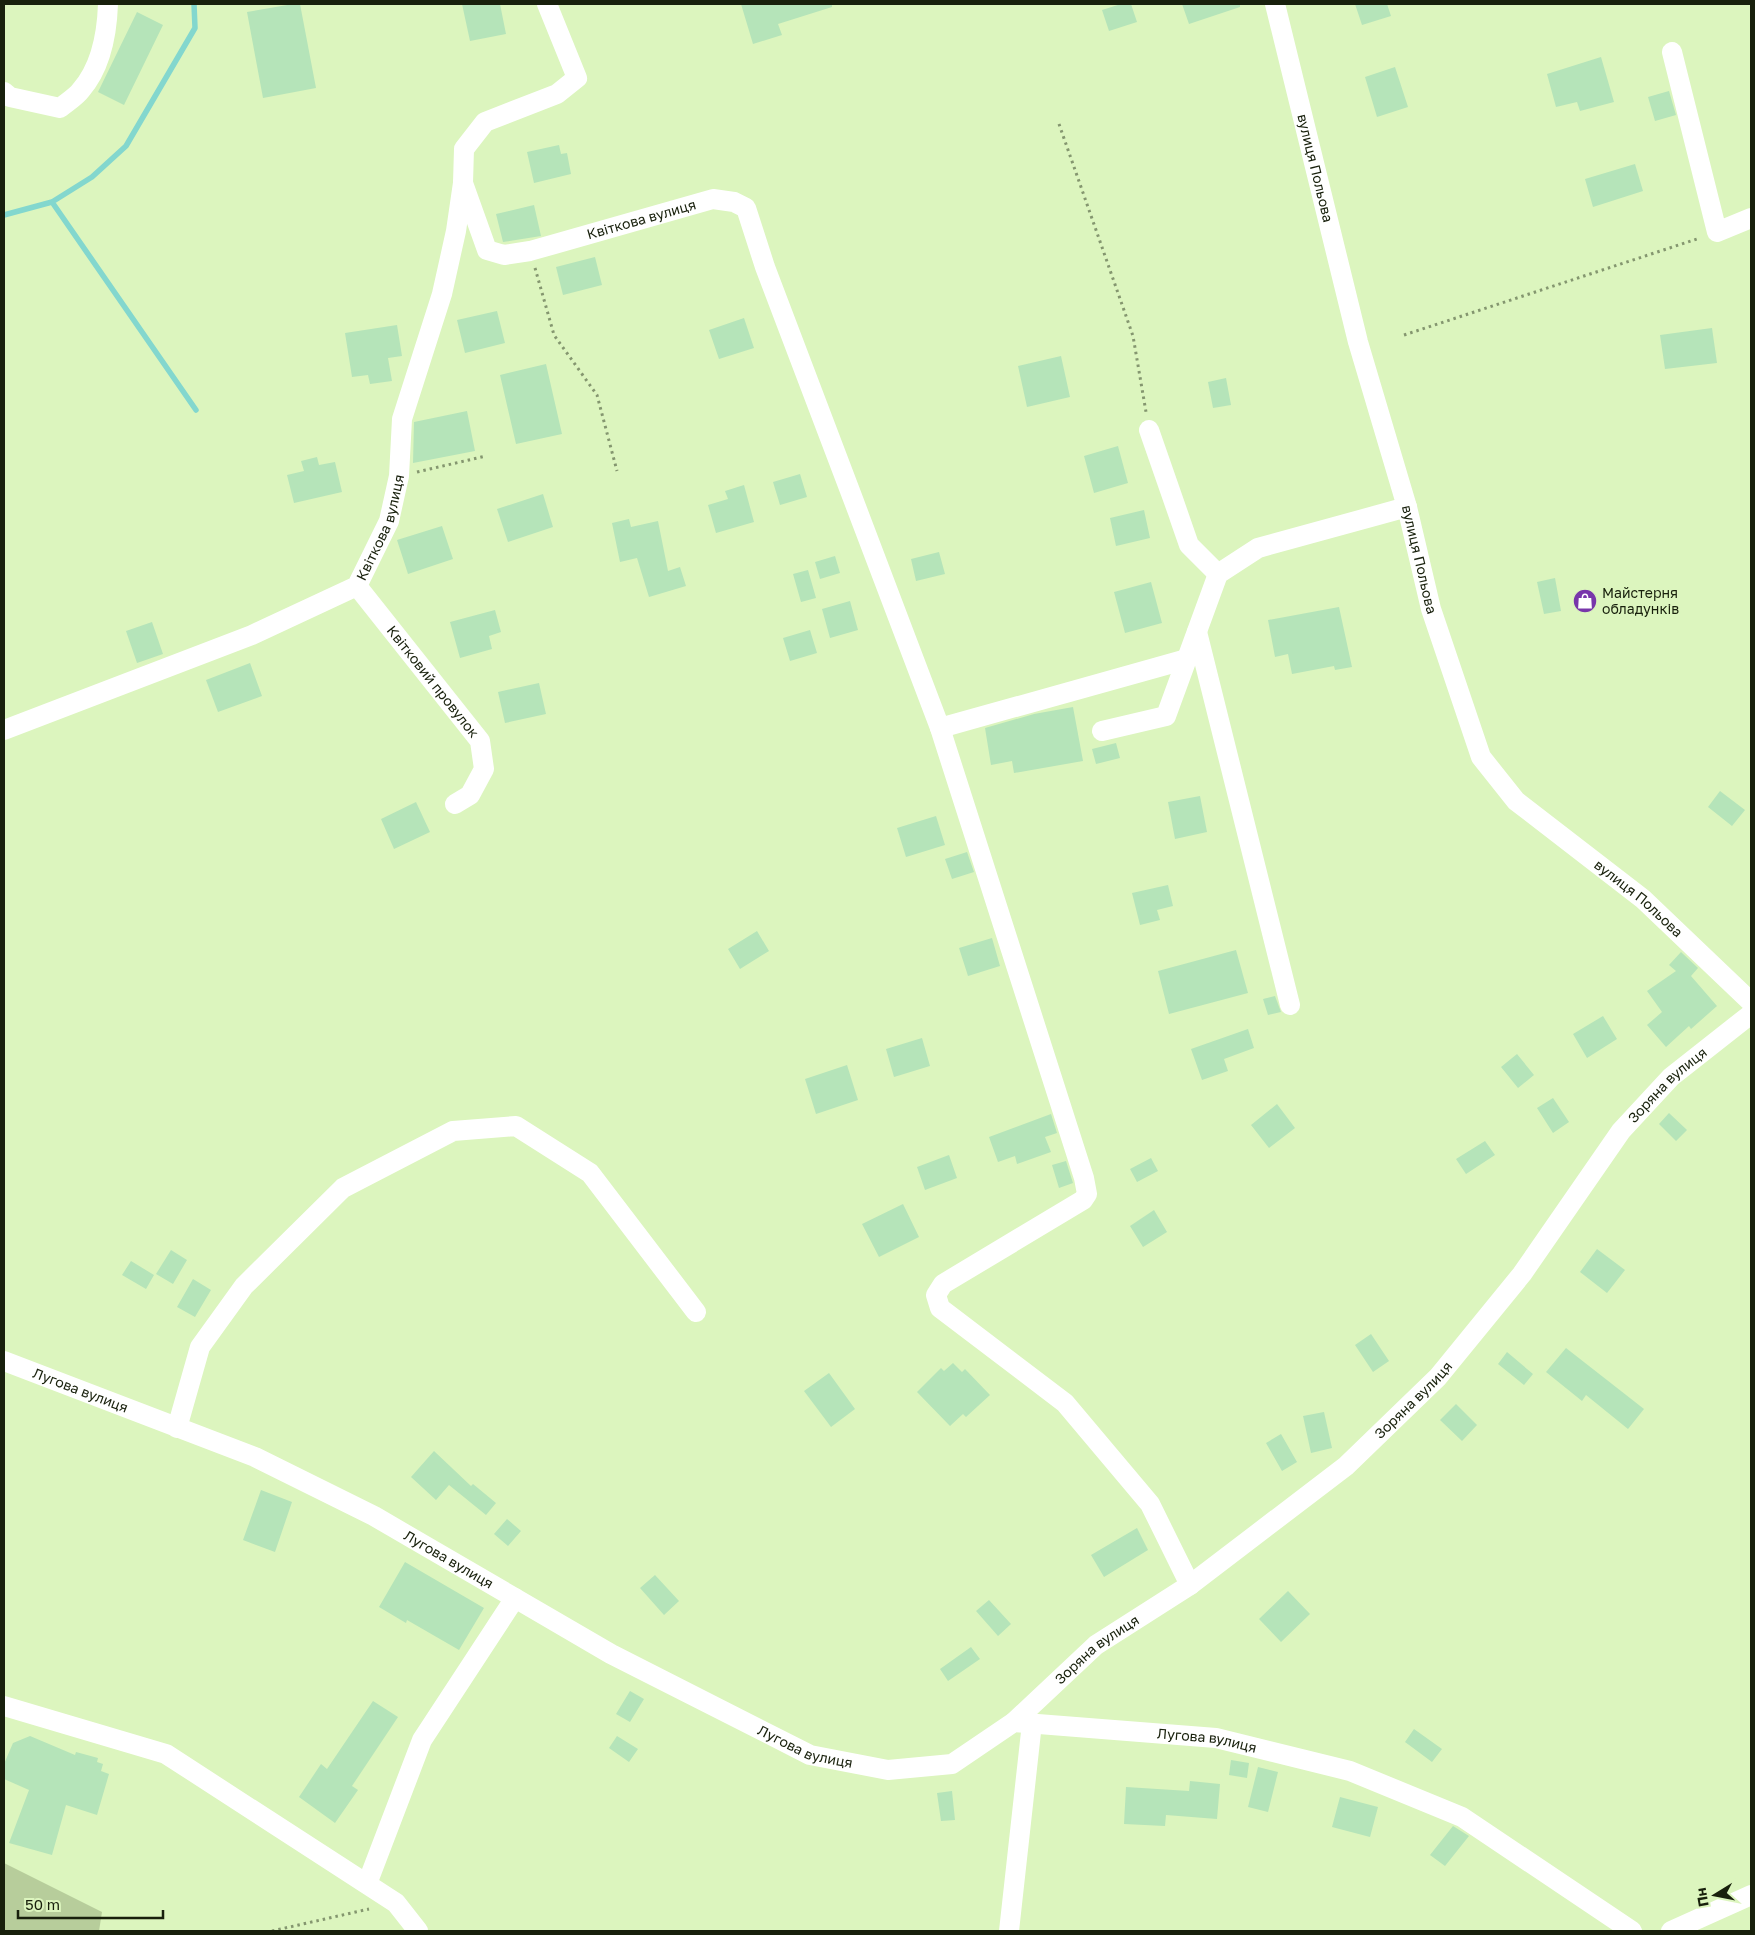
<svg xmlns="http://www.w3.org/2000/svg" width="1755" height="1935" font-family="'Golos Text',sans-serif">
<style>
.green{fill:#b7cd9b}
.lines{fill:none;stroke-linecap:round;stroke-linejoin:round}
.stream{stroke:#83d7ce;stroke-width:5.5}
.building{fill:#b5e4b9}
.path{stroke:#84966f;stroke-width:3;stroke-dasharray:2.5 4;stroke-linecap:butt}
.minor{stroke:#fff;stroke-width:20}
.labels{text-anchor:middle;stroke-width:4.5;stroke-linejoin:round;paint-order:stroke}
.street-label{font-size:14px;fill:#18200c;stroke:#dcf5be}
.poi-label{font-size:14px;fill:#18200c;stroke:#dcf5be;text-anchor:start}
</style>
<rect width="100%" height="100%" fill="#dcf5be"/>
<path class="green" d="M4,1863L102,1912L99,1931H4Z"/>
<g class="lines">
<path class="stream" d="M52,202L196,410
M4,215L52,202L92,177L126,146L195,28L194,4"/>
</g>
<path class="building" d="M293,4H300L316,88L263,98L247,12Z
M462,4H500L506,34L470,41Z
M741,4H832V7L778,24L782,35L753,44Z
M1121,4H1131L1137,22L1109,31L1102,10Z
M1182,4H1240V7L1189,24Z
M1355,4H1387L1391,16L1362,25Z
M137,12L163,25L124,105L98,92Z
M1601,57L1614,102L1580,111L1577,102L1556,107L1547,74Z
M1395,67L1408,107L1377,117L1365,77Z
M1669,91L1676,115L1655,121L1648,97Z
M559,145L561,154L567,153L571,174L534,183L527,152Z
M1635,164L1643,191L1593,207L1585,179Z
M534,205L541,236L503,242L496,214Z
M595,257L602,285L563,295L556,267Z
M497,311L505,343L465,353L457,320Z
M744,318L754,348L719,359L709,330Z
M397,325L402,356L388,358L392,381L370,384L368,375L352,377L345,333Z
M1712,328L1717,363L1665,369L1660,335Z
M1061,356L1070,397L1027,407L1018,366Z
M546,364L562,434L516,444L500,375Z
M1226,378L1231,405L1213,408L1208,382Z
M467,411L475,451L413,463L414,422Z
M1118,446L1128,483L1094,493L1084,456Z
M317,457L319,465L335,462L342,492L294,503L287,475L304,471L301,461Z
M800,474L807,497L780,505L773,482Z
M744,485L754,522L716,533L708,505L728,499L725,491Z
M543,494L553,527L508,542L497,509Z
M1144,510L1150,538L1116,546L1110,518Z
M629,519L631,527L658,521L668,571L680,567L686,586L649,597L637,558L620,562L612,523Z
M442,526L453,559L408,574L397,540Z
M939,552L945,574L916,581L911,559Z
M835,556L840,573L820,579L815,562Z
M808,570L816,598L801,602L793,574Z
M1555,578L1561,611L1544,614L1537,582Z
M1151,582L1162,623L1125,633L1114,592Z
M850,601L858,630L830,638L822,609Z
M1339,607L1352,667L1335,670L1334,666L1292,674L1288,654L1275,657L1268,620Z
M495,610L501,632L489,636L492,649L460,658L450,622Z
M152,622L163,654L137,663L126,631Z
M810,630L817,653L790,661L783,638Z
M250,663L262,696L218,712L206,680Z
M539,683L546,714L505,723L498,692Z
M1073,707L1083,761L1014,773L1012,761L991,765L985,728L1034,714Z
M1116,743L1120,758L1096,764L1092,749Z
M1720,791L1745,810L1732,826L1708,807Z
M1200,796L1207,832L1175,839L1168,802Z
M416,802L430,832L394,849L381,819Z
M936,816L945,845L906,857L897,828Z
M967,852L974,872L952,879L945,859Z
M1168,885L1173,906L1157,910L1160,920L1140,925L1132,893Z
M757,931L769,951L740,969L728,949Z
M992,938L1000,966L968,976L959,948Z
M1236,950L1248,993L1169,1014L1158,971Z
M1681,952L1698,968L1691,976L1717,1006L1691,1029L1689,1026L1666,1047L1647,1025L1662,1012L1647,991L1676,971L1669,965Z
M1275,996L1281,1012L1268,1015L1263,999Z
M1603,1016L1617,1039L1587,1058L1573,1034Z
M1248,1029L1254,1048L1224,1059L1228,1071L1202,1080L1191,1049Z
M922,1038L930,1066L894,1077L886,1049Z
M1517,1054L1534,1075L1518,1088L1501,1067Z
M847,1065L858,1100L816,1114L805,1079Z
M1553,1098L1569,1122L1553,1133L1537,1108Z
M1277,1104L1295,1128L1269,1148L1251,1125Z
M1669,1113L1687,1130L1676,1141L1659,1124Z
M1051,1114L1057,1133L1045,1137L1051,1152L1017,1164L1015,1156L998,1162L989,1137Z
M1485,1141L1495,1155L1466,1174L1456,1159Z
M949,1155L957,1178L925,1190L917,1167Z
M1151,1158L1158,1171L1137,1182L1130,1169Z
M1066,1161L1073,1183L1059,1188L1052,1165Z
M903,1204L919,1237L879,1257L862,1224Z
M1154,1210L1167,1232L1143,1247L1130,1226Z
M1597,1249L1625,1270L1607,1293L1580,1272Z
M171,1250L187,1260L173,1284L156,1274Z
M131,1261L154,1275L146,1289L122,1275Z
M193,1279L211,1290L195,1317L177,1307Z
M1371,1334L1389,1361L1373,1372L1355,1345Z
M1566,1348L1644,1409L1628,1429L1586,1395L1582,1401L1546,1372Z
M1507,1352L1533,1374L1524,1385L1498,1364Z
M953,1363L962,1372L965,1369L990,1395L966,1417L963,1414L950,1426L917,1392L941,1368L944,1371Z
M829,1373L855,1409L831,1427L804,1391Z
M1456,1404L1477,1425L1462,1441L1440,1420Z
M1324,1412L1332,1448L1311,1453L1303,1416Z
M1281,1434L1297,1462L1282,1471L1266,1443Z
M434,1451L471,1486L473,1484L496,1503L486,1515L449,1485L436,1500L411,1477Z
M261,1490L292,1502L275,1552L243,1540Z
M507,1519L521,1531L508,1546L494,1534Z
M1137,1528L1148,1550L1104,1577L1091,1555Z
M405,1562L484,1608L459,1650L407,1620L406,1623L379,1607Z
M655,1575L679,1601L664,1615L640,1588Z
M1288,1591L1310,1614L1281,1642L1259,1619Z
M989,1600L1011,1624L998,1636L976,1611Z
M971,1647L980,1659L948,1681L940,1669Z
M630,1691L644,1699L630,1722L616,1714Z
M373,1701L398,1717L352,1786L358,1790L335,1823L299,1797L321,1764L327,1769Z
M1414,1729L1442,1749L1432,1762L1405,1742Z
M30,1736L75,1755L76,1752L98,1758L97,1762L103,1764L101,1771L109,1774L97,1815L66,1805L52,1855L9,1843L29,1790L4,1779V1764L13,1743Z
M617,1736L638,1749L629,1762L609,1748Z
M1231,1760L1249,1763L1247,1778L1229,1775Z
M1258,1767L1278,1772L1268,1812L1248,1807Z
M1190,1781L1220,1784L1217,1819L1166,1815L1165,1826L1124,1824L1126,1787L1189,1791Z
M952,1791L955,1820L941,1821L937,1793Z
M1340,1797L1378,1807L1370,1837L1332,1827Z
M1453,1826L1469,1836L1445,1866L1430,1855Z"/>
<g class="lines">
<path class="path" d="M1059,124L1133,336L1146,412
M535,268L554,335L597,395L617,471
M1404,335L1700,238
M417,472L486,456
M272,1931L369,1909"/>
<g class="minor">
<path id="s1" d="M1275,4L1358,342L1407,507L1431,609L1481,757L1516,801L1643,899L1751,1002"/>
<path d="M1672,52L1717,232L1751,218"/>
<path d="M4,92L10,97L60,108C67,102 76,97 81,90C101,67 107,33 108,4"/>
<path id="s2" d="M463,183L487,250L504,255L530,251L713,199L734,202L746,208L765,267L940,728L1084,1178L1087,1194L1083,1200L943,1284L936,1295L940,1308L1065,1403L1150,1504L1190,1585"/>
<path d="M1149,430L1189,545L1218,574"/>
<path id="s3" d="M357,586L480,741L484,769L470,795L455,804"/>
<path d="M1197,632L1290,1005"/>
<path d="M940,728L1187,659"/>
<path id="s4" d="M4,730L252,635L357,586L389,521L399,476L402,419L442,294L456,231L463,183L464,149L485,122L557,94L577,78L547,4"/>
<path d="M1102,731L1166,716L1218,574L1258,548L1407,507"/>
<path id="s5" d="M4,1361L255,1457L374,1516L611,1654L810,1755L888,1770L952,1764L1014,1722L1096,1645L1190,1585L1346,1466L1438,1377L1522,1274L1621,1131L1671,1077L1751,1014"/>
<path d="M177,1428L200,1347L244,1286L343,1188L453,1131L516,1126L590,1173L696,1312"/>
<path d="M4,1706L166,1754L396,1903L418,1931"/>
<path id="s6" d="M1014,1722L1216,1738L1350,1771L1462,1817L1632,1931"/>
<path d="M367,1884L422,1740L515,1598"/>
<path d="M1009,1931L1032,1723"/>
<path d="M1671,1931L1751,1895"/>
</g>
</g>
<defs>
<g id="shop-disc" transform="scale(1.25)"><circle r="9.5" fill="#7836aa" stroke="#dcf5be"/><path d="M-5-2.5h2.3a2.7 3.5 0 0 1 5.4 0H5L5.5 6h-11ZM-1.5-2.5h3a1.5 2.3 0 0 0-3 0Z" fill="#fff"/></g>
</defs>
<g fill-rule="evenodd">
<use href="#shop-disc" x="1585" y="601"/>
</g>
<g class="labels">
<g class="street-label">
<text dy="5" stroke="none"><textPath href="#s1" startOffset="169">вулиця Польова</textPath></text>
<text dy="5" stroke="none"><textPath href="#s2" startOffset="231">Квіткова вулиця</textPath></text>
<text dy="5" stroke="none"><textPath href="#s4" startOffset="445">Квіткова вулиця</textPath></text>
<text dy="5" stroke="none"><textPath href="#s1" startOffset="574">вулиця Польова</textPath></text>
<text dy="5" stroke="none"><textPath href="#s3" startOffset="122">Квітковий провулок</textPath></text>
<text dy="5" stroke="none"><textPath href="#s1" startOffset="994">вулиця Польова</textPath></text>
<text dy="5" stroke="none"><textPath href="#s5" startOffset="2038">Зоряна вулиця</textPath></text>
<text dy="5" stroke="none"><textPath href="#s5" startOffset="82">Лугова вулиця</textPath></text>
<text dy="5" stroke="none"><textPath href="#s5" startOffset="1632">Зоряна вулиця</textPath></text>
<text dy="5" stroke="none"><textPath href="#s5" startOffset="488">Лугова вулиця</textPath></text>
<text dy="5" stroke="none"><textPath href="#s5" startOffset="1228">Зоряна вулиця</textPath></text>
<text dy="5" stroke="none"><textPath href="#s6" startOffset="194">Лугова вулиця</textPath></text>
<text dy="5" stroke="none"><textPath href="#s5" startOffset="892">Лугова вулиця</textPath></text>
</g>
<g class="poi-label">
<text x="1602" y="598">Майстерня<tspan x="1602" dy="16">обладунків</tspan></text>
</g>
</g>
<rect width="1755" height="1935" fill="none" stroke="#18200c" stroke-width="10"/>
<g transform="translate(1715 1895) rotate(260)" stroke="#dcf5be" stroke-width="4" paint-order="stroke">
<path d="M0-4L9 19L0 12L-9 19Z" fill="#18200c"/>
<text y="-8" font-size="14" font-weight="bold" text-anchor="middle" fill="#18200c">Пн</text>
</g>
<path d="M18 1910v8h145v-8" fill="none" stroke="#18200c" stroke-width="2.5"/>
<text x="25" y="1910" font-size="15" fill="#18200c" stroke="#dcf5be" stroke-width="4" paint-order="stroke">50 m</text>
</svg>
